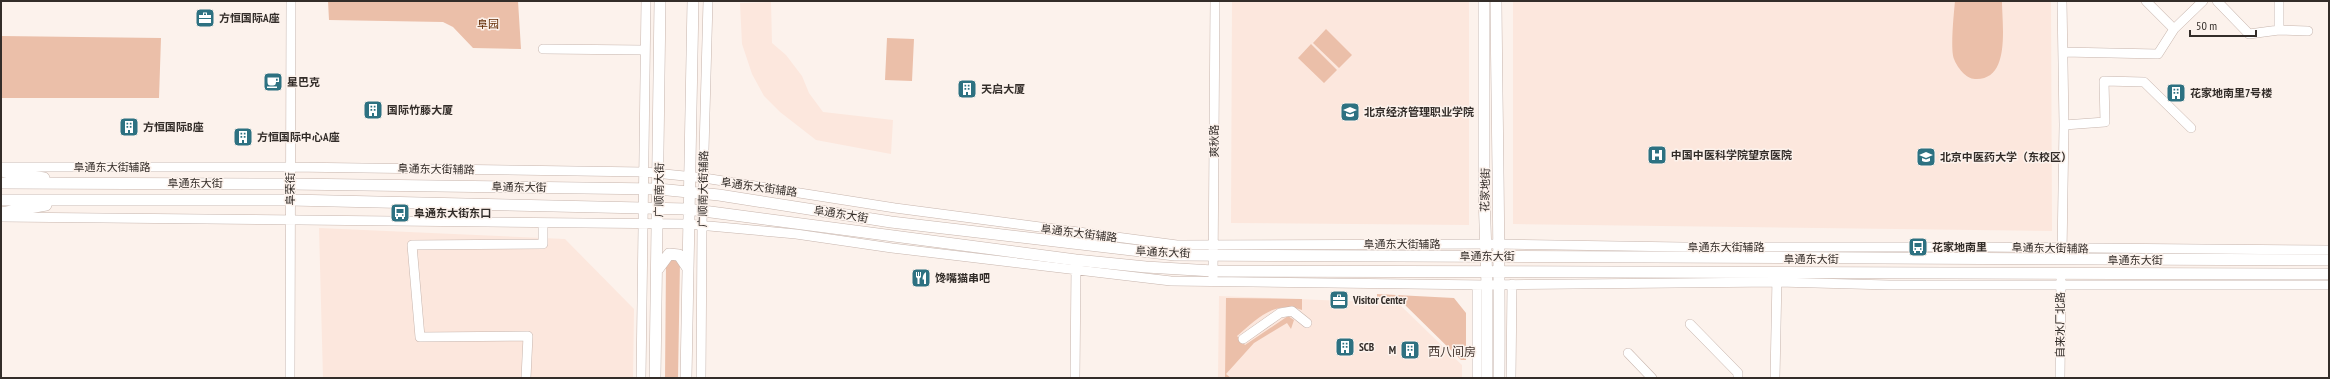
<svg xmlns="http://www.w3.org/2000/svg" width="2330" height="379" font-family="'PT Sans Narrow','Noto Sans SC',sans-serif">
<style>
.built{fill:#fce7dd}
.green{fill:#ebbfa9}
.lines{fill:none;stroke-linecap:round;stroke-linejoin:round}
.minor-casing{stroke:#c7b5ad;stroke-width:10}
.major-casing{stroke:#c7b5ad;stroke-width:12}
.minor{stroke:#fff;stroke-width:9}
.major{stroke:#fff;stroke-width:11}
.labels{text-anchor:middle;stroke-width:3;stroke-linejoin:round;paint-order:stroke}
.poi-label{font-size:11px;font-weight:bold;fill:#332d29;stroke:#fcf2ec;text-anchor:start}
.park-label{font-size:11px;fill:#612a03;stroke:#fcf2ec}
.street-label{font-size:11px;fill:#332d29;stroke:#fcf2ec}
.neighbourhood-label{font-size:12px;fill:#453730;stroke:#fcf2ec}
</style>
<rect width="100%" height="100%" fill="#fcf2ec"/>
<path class="built" d="M1232,1H1469V225L1231,223Z
M1513,1H2051L2052,231L1513,224Z
M771,2L772,43L786,55L802,76L809,93L823,112L893,120L891,154L816,140L780,112L764,96L752,74L742,44L740,3Z
M319,228L565,239L634,309L633,378H323Z
M1219,296L1398,303L1462,365V378H1218Z"/>
<path class="green" d="M328,1H518L521,49L473,48L453,27L443,22L329,20Z
M1955,1H2002C2002,25 2011,81 1975,79C1966,79 1957,67 1954,59C1950,50 1954,12 1955,1Z
M1326,29L1352,55L1339,68L1313,43Z
M1,36L161,38L159,98H1Z
M887,38L914,39L912,81L885,80Z
M1311,44L1337,70L1324,83L1298,58Z
M671,259L680,262L678,378H665L666,264Z
M1377,294L1454,298L1466,313V360H1461L1401,301L1377,300Z
M1226,298L1302,299V310C1274,300 1257,319 1237,336L1245,345L1288,316L1294,320L1291,329L1287,323L1254,343L1226,374L1231,378H1225Z"/>
<g class="lines">
<g class="minor-casing">
<path id="minor" d="M2062,1L2064,125L2062,254
M2146,1L2174,29
M2217,1L2249,34L2279,30L2308,31
M2279,1V30
M543,49L645,50
M2063,52L2158,54L2174,29L2203,1
M2064,125L2105,122L2104,81L2144,82L2191,128
M1,167H290L645,172L704,178L895,208L1177,245L1498,244L1683,247H1979L2329,250
M1,217L687,224L796,234L892,248L1171,281L1487,285L1777,282L1889,285H2329
M1213,278L1215,1
M1690,324L1738,373V378
M1243,339L1280,313L1292,311L1307,323
M1628,353L1652,378
M290,378L291,1
M526,378L528,336L420,337L412,245L543,244V223
M641,378L646,1
M701,378L702,225L708,1
M1075,378L1076,265
M1477,378V285
M1511,378L1512,284
M1775,378L1777,277
M2060,378L2061,278"/>
</g>
<g class="major-casing">
<path id="major" d="M1484,1V194L1487,285V378
M1496,1C1497,127 1500,252 1499,378
M1,171L44,178
M1,183L290,184L658,189L719,195L891,222L1175,255L2329,260
M1,200H290L688,209L1076,260L1146,267L1213,271L2329,274
M1,213L46,205
M658,269L669,254L679,255L687,267
M655,378L660,1
M686,378L693,1"/>
</g>
<use href="#minor" class="minor"/>
<use href="#major" class="major"/>
</g>
<defs>
<g id="office-square" transform="scale(1)"><rect x="-9" y="-9" width="18" height="18" rx="4" fill="#2d7181" stroke="#fcf2ec"/><path d="M-6-3h4V-5.5h4V-3h4V5H-6ZM-1-4.5V-3h2v-1.5ZM-6 0V1H6V0Z" fill="#fff"/></g>
<g id="cafe-square" transform="scale(1)"><rect x="-9" y="-9" width="18" height="18" rx="4" fill="#2d7181" stroke="#fcf2ec"/><path d="M-5.5-4.5H6V0H3Q3 3.5 0 3.5H-2.5Q-5.5 3.5-5.5 0ZM3-3.2v2h1.7v-2ZM-6 4.5H4V6H-6Z" fill="#fff"/></g>
<g id="building-square" transform="scale(1)"><rect x="-9" y="-9" width="18" height="18" rx="4" fill="#2d7181" stroke="#fcf2ec"/><path d="M-4-6H4V6H1V3H-1V6H-4ZM-2.5-4.3h1.7v1.8h-1.7ZM.8-4.3h1.7v1.8H.8ZM-2.5-1h1.7V.8h-1.7ZM.8-1h1.7V.8H.8Z" fill="#fff"/></g>
<g id="university-square" transform="scale(1)"><rect x="-9" y="-9" width="18" height="18" rx="4" fill="#2d7181" stroke="#fcf2ec"/><path d="M0-5L7-2L0 1L-7-2ZM-4 1L0 2.5L4 1V4Q0 6-4 4Z" fill="#fff"/></g>
<g id="hospital-square" transform="scale(1)"><rect x="-9" y="-9" width="18" height="18" rx="4" fill="#2d7181" stroke="#fcf2ec"/><path d="M-5-5h3v3.5h4V-5h3V5h-3V1.5h-4V5h-3Z" fill="#fff"/></g>
<g id="bus-square" transform="scale(1)"><rect x="-9" y="-9" width="18" height="18" rx="4" fill="#2d7181" stroke="#fcf2ec"/><path d="M-5-6H5V4H4V6H2V4H-2V6H-4V4H-5ZM-3.5-4V0h7V-4ZM-3.5 1.2v1.5H-2V1.2ZM2 1.2v1.5H3.5V1.2Z" fill="#fff"/></g>
<g id="restaurant-square" transform="scale(1)"><rect x="-9" y="-9" width="18" height="18" rx="4" fill="#2d7181" stroke="#fcf2ec"/><path d="M-5-6h1v4h1v-4h1v4h1v-4h1v5L-1.5 .5V6h-2V.5L-5-1ZM5-6V6H3V1.5H1.5Q1.5-4 5-6Z" fill="#fff"/></g>
</defs>
<g fill-rule="evenodd">
<use href="#office-square" x="205" y="18"/>
<use href="#cafe-square" x="273" y="82"/>
<use href="#building-square" x="967" y="89"/>
<use href="#building-square" x="2176" y="93"/>
<use href="#building-square" x="373" y="110"/>
<use href="#university-square" x="1350" y="112"/>
<use href="#building-square" x="129" y="127"/>
<use href="#building-square" x="243" y="137"/>
<use href="#hospital-square" x="1657" y="155"/>
<use href="#university-square" x="1926" y="157"/>
<use href="#bus-square" x="400" y="213"/>
<use href="#bus-square" x="1918" y="247"/>
<use href="#restaurant-square" x="921" y="278"/>
<use href="#office-square" x="1339" y="300"/>
<use href="#building-square" x="1345" y="347"/>
<use href="#building-square" x="1410" y="350"/>
</g>
<g class="labels">
<g class="poi-label">
<text x="219" y="22">方恒国际A座</text>
<text x="287" y="86">星巴克</text>
<text x="981" y="93">天启大厦</text>
<text x="2190" y="97">花家地南里7号楼</text>
<text x="387" y="114">国际竹藤大厦</text>
<text x="1364" y="116">北京经济管理职业学院</text>
<text x="143" y="131">方恒国际B座</text>
<text x="257" y="141">方恒国际中心A座</text>
<text x="1671" y="159">中国中医科学院望京医院</text>
<text x="1940" y="161">北京中医药大学（东校区）</text>
<text x="414" y="217">阜通东大街东口</text>
<text x="1932" y="251">花家地南里</text>
<text x="935" y="282">馋嘴猫串吧</text>
<text x="1353" y="304">Visitor Center</text>
<text x="1359" y="351">SCB</text>
<text x="1396" y="354" text-anchor="end">M</text>
</g>
<g class="park-label">
<text x="488" y="28">阜园</text>
</g>
<g class="street-label">
<text transform="translate(1214 141) rotate(-90)" y="4">爽秋路</text>
<text x="112" y="171">阜通东大街辅路</text>
<text transform="translate(436 169) rotate(1)" y="4">阜通东大街辅路</text>
<text x="195" y="187">阜通东大街</text>
<text transform="translate(519 187) rotate(1)" y="4">阜通东大街</text>
<text transform="translate(759 187) rotate(8)" y="4">阜通东大街辅路</text>
<text transform="translate(290 189) rotate(-90)" y="4">阜荣街</text>
<text transform="translate(703 189) rotate(-89)" y="4">广顺南大街辅路</text>
<text transform="translate(659 190) rotate(-89)" y="4">广顺南大街</text>
<text transform="translate(1485 190) rotate(-89)" y="4">花家地街</text>
<text transform="translate(841 214) rotate(9)" y="4">阜通东大街</text>
<text transform="translate(1079 233) rotate(7)" y="4">阜通东大街辅路</text>
<text x="1402" y="248">阜通东大街辅路</text>
<text x="1726" y="251">阜通东大街辅路</text>
<text transform="translate(2050 248) rotate(1)" y="4">阜通东大街辅路</text>
<text transform="translate(1163 252) rotate(3)" y="4">阜通东大街</text>
<text x="1487" y="260">阜通东大街</text>
<text x="1811" y="263">阜通东大街</text>
<text x="2135" y="264">阜通东大街</text>
<text transform="translate(2060 325) rotate(-90)" y="4">自来水厂北路</text>
</g>
<g class="neighbourhood-label">
<text x="1452" y="356">西八间房</text>
</g>
</g>
<rect width="2330" height="379" fill="none" stroke="#332d29" stroke-width="4"/>
<path d="M2190 30v6h66v-6" fill="none" stroke="#332d29" stroke-width="2"/>
<text x="2196" y="30" font-size="12" fill="#332d29" stroke="#fcf2ec" stroke-width="3" paint-order="stroke">50 m</text>
</svg>
